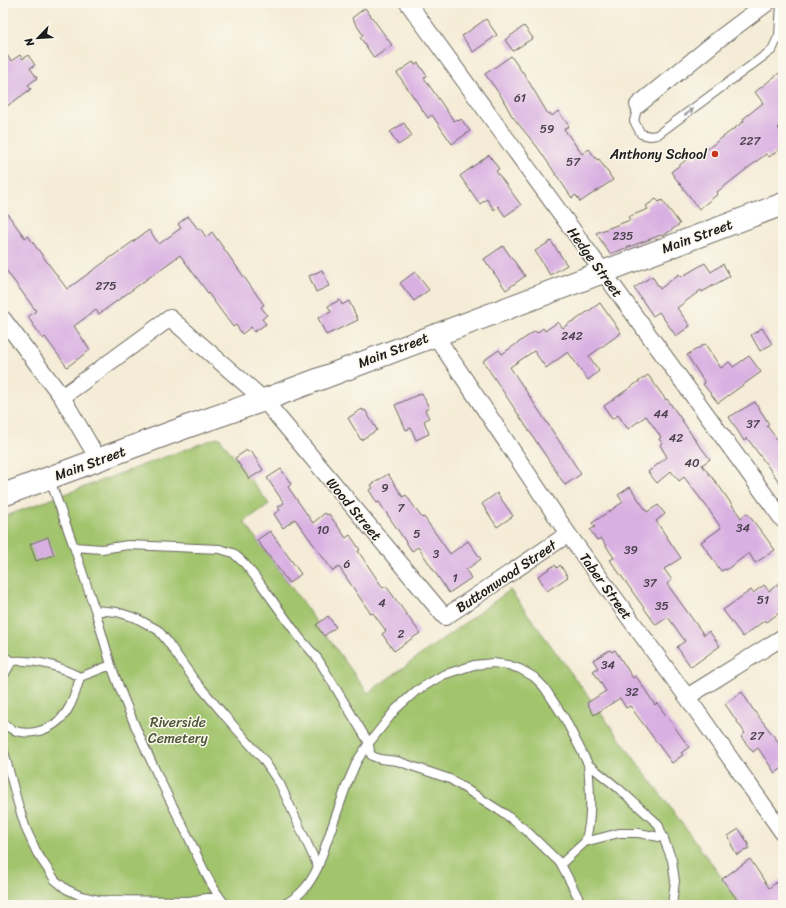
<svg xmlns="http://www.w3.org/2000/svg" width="786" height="908" font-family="Sriracha,sans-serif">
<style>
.green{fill:#a2c46d;stroke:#5f7044}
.building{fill:#d9b0e2}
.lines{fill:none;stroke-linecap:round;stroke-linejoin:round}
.lane-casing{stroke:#68655d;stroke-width:10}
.street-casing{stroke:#68655d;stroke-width:18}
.secondary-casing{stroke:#68655d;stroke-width:24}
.lane{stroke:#fff;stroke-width:8}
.street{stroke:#fff;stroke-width:16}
.secondary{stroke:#fff;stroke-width:22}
.oneway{fill:#999}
.poi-dot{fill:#c8321e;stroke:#fbf7ec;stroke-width:1.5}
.labels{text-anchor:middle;stroke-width:3;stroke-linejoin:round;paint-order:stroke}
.number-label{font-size:12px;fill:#4b414e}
.poi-label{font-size:14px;fill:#1c1c1c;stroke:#fbf7ec;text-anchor:end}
.street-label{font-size:14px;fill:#1c1c1c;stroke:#fbf7ec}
.park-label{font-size:14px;fill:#4b5738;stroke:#fbf7ec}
</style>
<rect width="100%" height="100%" fill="#fbf7ec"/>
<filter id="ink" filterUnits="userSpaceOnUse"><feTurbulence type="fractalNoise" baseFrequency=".025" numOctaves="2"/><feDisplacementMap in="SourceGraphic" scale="8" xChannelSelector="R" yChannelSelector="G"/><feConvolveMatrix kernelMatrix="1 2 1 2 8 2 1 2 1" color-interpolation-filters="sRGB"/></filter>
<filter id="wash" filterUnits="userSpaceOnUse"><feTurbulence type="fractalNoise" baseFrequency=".012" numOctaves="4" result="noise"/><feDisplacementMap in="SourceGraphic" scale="16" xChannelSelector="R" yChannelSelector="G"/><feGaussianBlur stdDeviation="0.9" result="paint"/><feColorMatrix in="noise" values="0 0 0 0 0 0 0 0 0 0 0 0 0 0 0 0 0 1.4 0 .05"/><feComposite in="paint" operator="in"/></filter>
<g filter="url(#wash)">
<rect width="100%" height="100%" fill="#f4ecd6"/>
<path class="green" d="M219,437L269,504L244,522L368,693L510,590L742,905H3V517Z"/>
<g id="blocks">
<path class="building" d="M365,8L392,45L374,58L360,37L363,35L352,18Z
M486,19L497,35L473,52L462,36Z
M524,26L533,38L513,51L505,40Z
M3,49L11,61L20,55L23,59L28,55L35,65L30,68L37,78L28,85L31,89L3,109Z
M511,56L522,72H523L548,114L550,113L552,116L558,111L569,126L564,129L582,154L589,149L597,160L599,159L613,180L580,202L576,195L572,198L538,148L512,116L501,96L485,74Z
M413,62L415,65L418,63L427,76L424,78L454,121L457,119L459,121L461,119L470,131L452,144L432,115L428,118L397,73Z
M783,70V123L778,128L783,135V147L769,157L766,154L717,192L718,194L699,209L671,172L691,156L694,159L744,121L743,119L763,103L755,92Z
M404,123L412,136L398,145L390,132Z
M489,155L499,169L496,171L521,205L505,216L498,206L494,210L487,199L480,204L460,176Z
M656,199L659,202L662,200L680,224L663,236L661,235L610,254L596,233L630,220L628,217L648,209L646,206Z
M3,208L25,238L28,236L67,289L149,230L159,244L181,228L178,224L188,216L198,229L200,228L206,237L212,232L264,305L261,307L267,315L262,319L266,324L254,332L251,327L242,334L236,325L233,327L180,255L99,314L96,310L74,326L90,350L67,367L45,337L43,339L28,317L36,311L3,266Z
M551,241L567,265L550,275L535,251Z
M503,246L525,276L506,290L484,259Z
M705,263L711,272L723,264L730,276L702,292L701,290L677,308L690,326L676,336L659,312L653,316L634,288L652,276L660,289L679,274L681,277Z
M322,270L329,286L316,292L309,276Z
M415,272L429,290L414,301L400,283Z
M340,300L342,305L349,301L358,320L326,335L318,318L331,312L328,306Z
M600,303L621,333L589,356L599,371L588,380L568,352L546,368L534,351L510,367L581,474L565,485L483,361L499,350L502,354L535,331L537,333L543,328L545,331L558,322L563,328L572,321L573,322Z
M762,328L772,344L760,351L751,335Z
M705,344L721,368L729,362L733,367L749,356L761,372L718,403L703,384L705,383L687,355Z
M648,375L666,400L667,399L677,413L700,447V446L710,459L702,465L719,486L741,518L747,513L764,535L775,550L755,563L749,553L726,570L725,569L721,571L701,542L721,528L707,507L684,477L679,481L671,471L657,483L648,472L667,457L660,445L662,443L659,439L661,437L646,416L628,429L618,415L612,419L604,406Z
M422,393L429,408L425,410L429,418L424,421L429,434L416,440L411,428L406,430L395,405Z
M755,402L769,424L767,426L783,447V487L747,438L744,441L729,417Z
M362,409L363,411L365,410L377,430L361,440L348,418Z
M247,450L248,452L251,451L263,470L249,479L235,458Z
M281,469L291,484L288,487L313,523L325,513L327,515L329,514L346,538L350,535L360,550L358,551L383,588L386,586L420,633L394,651L382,634L386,631L373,613L371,614L339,567L333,571L295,519L283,528L274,514L280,510L278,507L284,503L267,478Z
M388,474L403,497L406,495L422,518L424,517L450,554L468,541L481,559L466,570L471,578L449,593L418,547L412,551L379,502L377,503L369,490L373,488L371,485Z
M630,487L647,512L658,505L665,514L656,521L681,558L664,569L672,580L667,584L704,635L709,631L720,646L691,667L677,647L685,641L668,617L656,625L610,560L614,558L601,538L597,540L590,530L595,527L592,523L623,502L618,495Z
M497,493L513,516L497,527L482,504Z
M270,531L301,574L289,583L257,540Z
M48,537L54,555L36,561L30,544Z
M555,565L557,568L560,565L568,577L547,591L538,576Z
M783,580V610L767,622L765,620L743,637L723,610L751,590L753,593L764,585L769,591Z
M328,616L336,627L324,636L316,625Z
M610,650L612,652L615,650L633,678L636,676L655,705L657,703L689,747L681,753L683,755L672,763L630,706L626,708L620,698L594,715L587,703L606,691L593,671L598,668L593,660Z
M742,692L752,708L783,748V768L775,773L758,748L753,752L741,737L745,733L725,704Z
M739,829L749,845L748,846L749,848L737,855L731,844L732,843L728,836Z
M750,859L769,888L783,878V899L774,905H741L722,879Z"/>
</g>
</g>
<g filter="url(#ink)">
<use href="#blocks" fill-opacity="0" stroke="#68655d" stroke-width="1"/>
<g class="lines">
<g class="lane-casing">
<path id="lane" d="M638,105L634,121L641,134L650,136L657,135L772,50L779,35L781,3
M50,480L74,547
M95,610L74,547L102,549L128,545L220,549L233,553L245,564L260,583L299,637L318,659L369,743L357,761L347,784L318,867
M3,656L12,661L3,663
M111,665L95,610L117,612L136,618L158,630L167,641L193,678L225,716L263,759L273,774L280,784L318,867C309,885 302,895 283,905
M3,677L12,661C37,659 58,666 80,677
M3,723C21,741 54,732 67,711C74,700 77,689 80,677L111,665C132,724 159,780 188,836C199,859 209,885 226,905
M3,748L18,804L26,829L37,853L55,880L66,889L81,896L99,900L189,901L219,896
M585,842C593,817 590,791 588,764
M561,864L585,842L600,838L619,833H639L664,838
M582,905L561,864L527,831L505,814L450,779L397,761L380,759L372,756L370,753L369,743L396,709L416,691L443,675L474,665L493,663L508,665L520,669L534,677L544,687L565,719L588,764L618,788L658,824L672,860L675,881L672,905"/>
</g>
<g class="street-casing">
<path id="street" d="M408,3L783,520
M638,105L719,39L767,3
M3,319L62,397
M435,335L568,534L687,697L783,833
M98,459L62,397L170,318L264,400L445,617L568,534
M687,697L783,637"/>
</g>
<g class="secondary-casing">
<path id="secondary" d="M3,495L189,426L264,400L783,204"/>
</g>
<use href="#lane" class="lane"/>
<use href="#street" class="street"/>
<use href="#secondary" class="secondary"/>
</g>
<defs><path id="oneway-solid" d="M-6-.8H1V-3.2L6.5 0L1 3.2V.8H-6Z"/></defs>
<use class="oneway" href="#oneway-solid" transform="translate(689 112) rotate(-36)"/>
</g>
<circle class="poi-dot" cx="715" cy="154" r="4"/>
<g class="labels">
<g class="number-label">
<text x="520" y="102">61</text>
<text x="547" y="133">59</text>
<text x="750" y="145">227</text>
<text x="573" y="166">57</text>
<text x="623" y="240">235</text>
<text x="106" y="290">275</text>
<text x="572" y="340">242</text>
<text x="661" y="418">44</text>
<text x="753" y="428">37</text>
<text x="676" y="442">42</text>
<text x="692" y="467">40</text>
<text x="385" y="492">9</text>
<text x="401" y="512">7</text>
<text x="743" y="532">34</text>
<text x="323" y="534">10</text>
<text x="417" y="538">5</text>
<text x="631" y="554">39</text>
<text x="436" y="558">3</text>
<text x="347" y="568">6</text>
<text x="455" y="582">1</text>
<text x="650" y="587">37</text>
<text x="763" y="604">51</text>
<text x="382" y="607">4</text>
<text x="662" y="610">35</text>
<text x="401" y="638">2</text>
<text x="608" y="669">34</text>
<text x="632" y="696">32</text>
<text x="757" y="740">27</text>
</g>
<g class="poi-label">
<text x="707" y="159">Anthony School</text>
</g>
<g class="street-label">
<text transform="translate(697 236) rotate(-20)" y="5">Main Street</text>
<text transform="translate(595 262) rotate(54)" y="5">Hedge Street</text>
<text transform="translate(393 350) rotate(-21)" y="5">Main Street</text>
<text transform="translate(90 463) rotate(-20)" y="5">Main Street</text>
<text transform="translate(354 509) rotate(50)" y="5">Wood Street</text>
<text transform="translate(506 576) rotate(-34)" y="5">Buttonwood Street</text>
<text transform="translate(606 586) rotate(54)" y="5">Taber Street</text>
</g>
<g class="park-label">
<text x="178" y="727">Riverside<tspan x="178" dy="16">Cemetery</tspan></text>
</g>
</g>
<rect width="786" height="908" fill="none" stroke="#fbf7ec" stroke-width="16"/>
<g transform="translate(38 38) rotate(245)" stroke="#fbf7ec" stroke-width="3" paint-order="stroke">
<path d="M0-3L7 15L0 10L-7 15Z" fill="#1c1c1c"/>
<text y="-6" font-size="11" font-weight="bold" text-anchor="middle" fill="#1c1c1c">N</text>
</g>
</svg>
